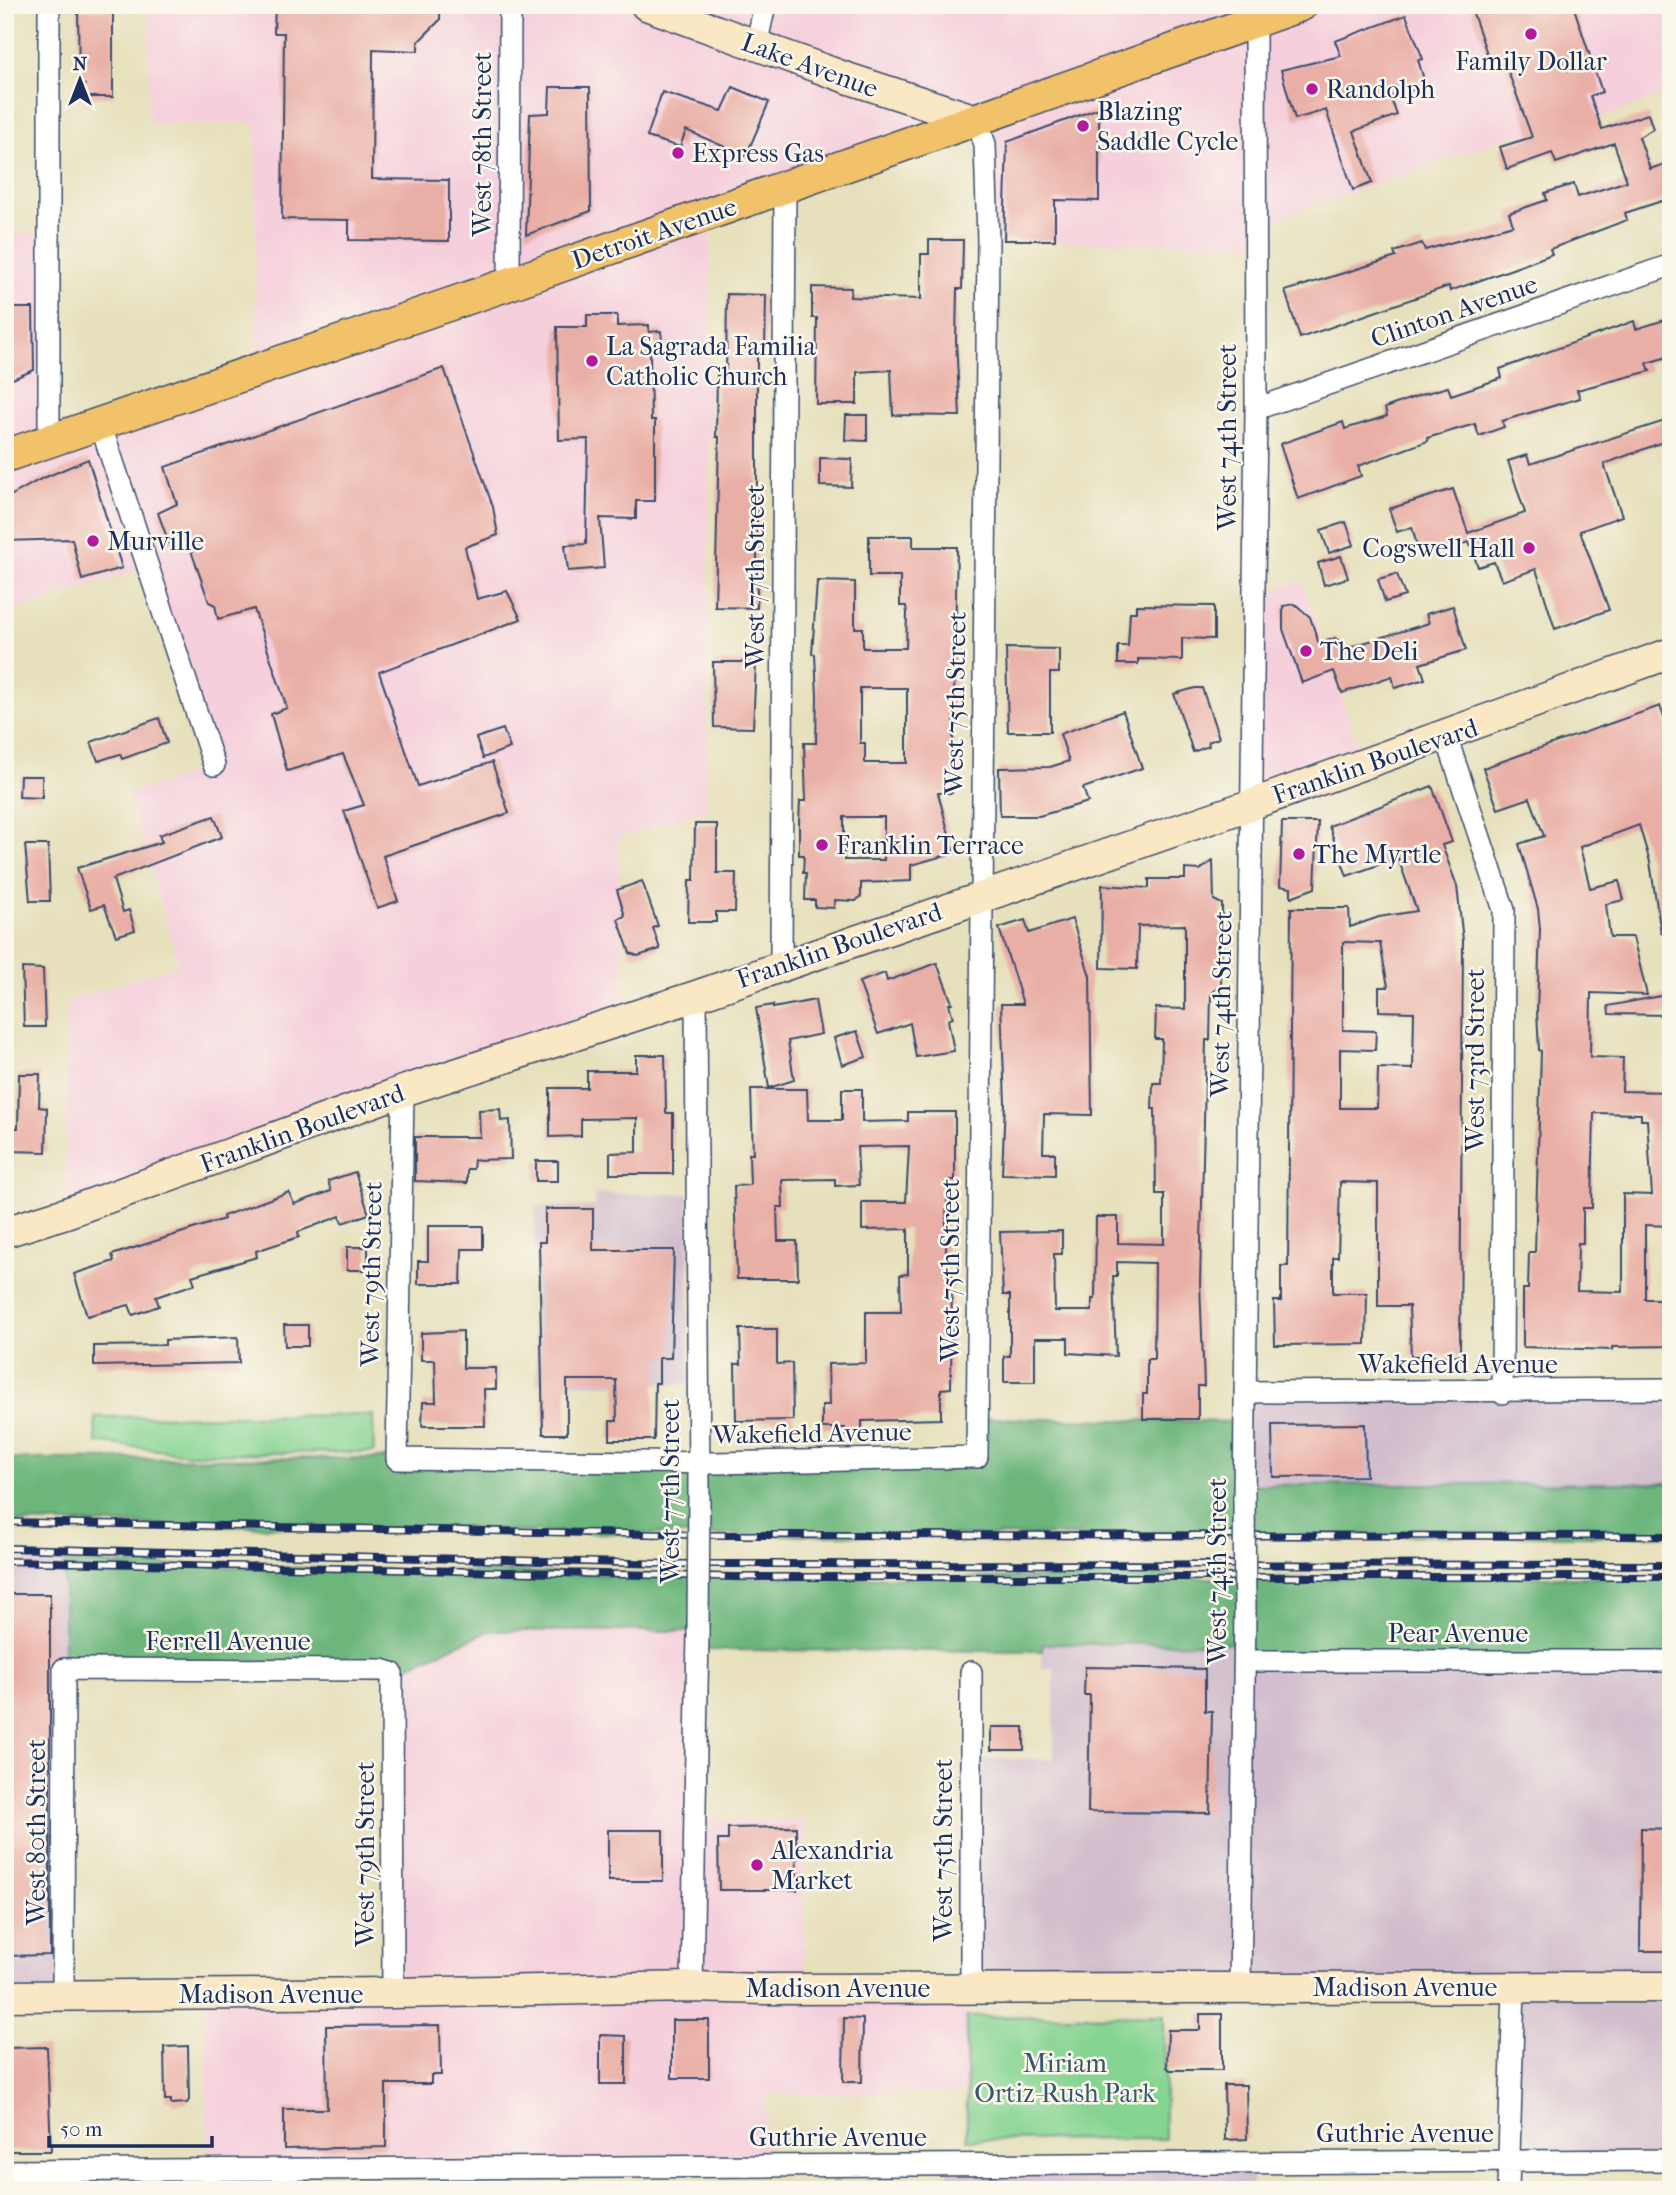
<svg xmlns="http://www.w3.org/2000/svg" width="1676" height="2195" font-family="'IM FELL French Canon',serif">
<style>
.built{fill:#f5cfdb}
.industrial{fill:#d1bdcc}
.green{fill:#86d492;stroke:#508278;stroke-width:2}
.forest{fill:#6cb67c;stroke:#44726d;stroke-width:2}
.building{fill:#e9aea5;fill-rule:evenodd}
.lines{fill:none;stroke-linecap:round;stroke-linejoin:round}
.street-casing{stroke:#394a6c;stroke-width:24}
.secondary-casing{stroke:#394a6c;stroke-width:33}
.primary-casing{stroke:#394a6c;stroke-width:35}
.street{stroke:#fff;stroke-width:21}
.secondary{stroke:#fae7c3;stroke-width:30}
.primary{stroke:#f2c26a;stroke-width:32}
.rail-casing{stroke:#1b2f5e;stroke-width:8}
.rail{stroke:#fbf7ec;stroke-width:5;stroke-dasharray:16;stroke-linecap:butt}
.street-bridge-casing{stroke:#394a6c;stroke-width:24;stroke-linecap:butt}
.street-bridge{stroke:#fff;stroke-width:21}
.poi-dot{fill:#b5179e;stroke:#fbf7ec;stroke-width:2.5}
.labels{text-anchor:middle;stroke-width:5;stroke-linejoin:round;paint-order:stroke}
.poi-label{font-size:26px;fill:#1b2f5e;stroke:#fbf7ec;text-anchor:start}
.street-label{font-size:26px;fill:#1b2f5e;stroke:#fbf7ec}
.park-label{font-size:26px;fill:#36586b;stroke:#fbf7ec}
</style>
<rect width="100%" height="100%" fill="#fbf7ec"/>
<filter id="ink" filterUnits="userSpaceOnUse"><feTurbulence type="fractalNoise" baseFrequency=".0143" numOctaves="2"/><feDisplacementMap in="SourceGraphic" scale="14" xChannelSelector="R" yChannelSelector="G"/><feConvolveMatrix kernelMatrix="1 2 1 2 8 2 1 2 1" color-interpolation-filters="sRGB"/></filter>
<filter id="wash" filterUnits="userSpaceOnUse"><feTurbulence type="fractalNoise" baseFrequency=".00686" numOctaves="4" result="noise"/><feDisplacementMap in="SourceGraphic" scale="28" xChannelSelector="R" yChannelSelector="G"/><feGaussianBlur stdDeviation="1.57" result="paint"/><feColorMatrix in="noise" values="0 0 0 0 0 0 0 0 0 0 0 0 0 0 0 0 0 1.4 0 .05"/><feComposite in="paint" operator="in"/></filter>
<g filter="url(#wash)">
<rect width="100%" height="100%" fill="#e6e0bc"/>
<path class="built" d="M148,5H1671V92L1524,145L1520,133L1256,226L1255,244L988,241L981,131L711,213L707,810L618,838L625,1019L66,1213V1001L179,964L128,794L214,766L148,567L5,614V234L49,233V441L256,370L255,123L149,124Z
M1302,581L1364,765L1250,805L1253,597Z
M489,1631H698L694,1820H805V1989L966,1987V2093L765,2094L766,2165L208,2169L205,1995L393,1993L392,1673Z"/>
<path class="industrial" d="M595,1194H688L689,1384H536L535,1206H595Z
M1671,1389V1483L1244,1485L1245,1392Z
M5,1561L64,1563L63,1996H5Z
M1245,1643L1671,1661V2160H1509L1514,1987H971V1759H1054V1668H1042V1644Z
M1252,2162V2190H948V2164Z"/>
<path class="green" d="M373,1415L374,1452L189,1454L96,1442L95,1417Z
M1164,2015L1165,2139L967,2140L966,2017Z"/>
<path class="forest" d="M977,1418L1245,1422V1485L1671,1483V1536L701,1535L5,1522V1459L976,1457Z
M64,1563L736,1577L1055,1578L1130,1571L1202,1578L1671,1577V1661H1245L1244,1643L1043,1644L1042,1651L697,1650V1631H489L392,1673L64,1669Z"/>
<g id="blocks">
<path class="building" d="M275,5H433L434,9L440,11V20L418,42V51L373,49L372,179L449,180V241L349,240V220L282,219L284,33H274Z
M1470,5H1573L1602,92L1590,96L1602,129L1648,114L1653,129L1639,137L1650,169L1671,162V198L1625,213L1627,220L1550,249L1552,254L1515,268L1450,291L1449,286L1300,338L1285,291L1396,257L1394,252L1422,243L1425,250L1513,225L1509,213L1547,200L1545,193L1574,184L1578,197L1627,181L1614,143L1556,163L1552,153L1507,169L1500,147L1532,137L1505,63L1492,68Z
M78,9H113V97H85V85H79Z
M1406,15L1423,59L1418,60L1426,86L1390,97L1397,115L1354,131L1372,183L1353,190L1326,110L1295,119L1281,70L1341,56L1335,41Z
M550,87H590L591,211L526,235L530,114L549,113Z
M733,87L769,102L746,156L686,130L680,147L647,137L662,92L722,111Z
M1099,108V201L1055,200V240H1004L1007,142Z
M929,240H963L962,289H957L956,341L960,416L893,415L891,370L857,372V404H816L817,318H812V287L851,288L850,297L921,299V254H929Z
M727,294L766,295L765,351H757V608L715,607L719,437H716L717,375L726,376Z
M5,308H33L34,370L5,382Z
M587,315H617V326L649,325V332L661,331L663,350L650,351L651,420H655V501H636V519L600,518L604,568L568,571L565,545L586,544L588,439L559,440L557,327H587Z
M1671,318V356L1647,363L1650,371L1577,390L1580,398L1502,421L1504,427L1479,436L1475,424L1427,438L1428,441L1358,466L1361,476L1298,499L1280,444L1343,422L1345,429L1387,416L1385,408L1423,394L1448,387L1451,395L1502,378L1500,369L1634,321L1636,329Z
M444,368L493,507L498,535L465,547L477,599L507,591L521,619L379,672L418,786L492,762L509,813L383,856L398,901L377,908L344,811L364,805L343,754L287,771L271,714L287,708L254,609L218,619L215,605L209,602L187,539L169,543L158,513L177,504L165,467Z
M846,415H867V441L845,440Z
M1671,419V439L1604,464L1622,516L1580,531L1609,610L1555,629L1536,569L1502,581L1494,562L1478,567L1469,542L1420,557L1412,527L1397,532L1389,509L1453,489L1468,533L1525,513L1508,461L1527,455L1530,464Z
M820,458L852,459L851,487L820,486Z
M88,459L122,568L82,580L72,539L5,541V499L39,480Z
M1346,522L1354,545L1329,553L1321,530Z
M869,536H913V547H957L952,793H938L954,853L911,865V881L861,883V896L856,901L835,900L834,908L815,907V900H805L806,873H803L804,855H799V823L800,801H806L804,743H816L817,696L815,654H812L817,581L855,582V628H863V648H906L907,613L906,606H900V576H869ZM860,688H907V763H865V743H860ZM844,817H884V860H844Z
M1341,556L1348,578L1324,585L1318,563Z
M1397,574L1405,596L1385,602L1378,579Z
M1295,604L1310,617L1319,644L1335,638L1347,648L1429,623L1426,614L1453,606L1466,650L1420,664L1425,679L1395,688L1392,676L1342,693L1334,671L1302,683L1283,629V606Z
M1136,605L1214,606V639L1182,638V660L1138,659V664H1118V646H1128L1130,612H1136Z
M1006,648L1059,649V673H1050V732H1008Z
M713,662H756L753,728L714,727Z
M1195,688H1202L1219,738L1208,742L1209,746L1193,752L1174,694Z
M1660,706L1671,737V932L1661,933L1650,862L1639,825L1580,847L1590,888L1619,881L1624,900L1606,904L1610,937H1633L1647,995L1591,993L1590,1057L1623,1058L1622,1091L1671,1092V1226L1645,1225V1299H1671V1346L1612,1347V1350L1523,1347V1289H1528L1529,1252H1535L1541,1051L1539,1050L1537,1011L1540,929L1538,909L1519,844L1544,836L1530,798L1498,809L1483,768ZM1594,1113L1641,1114V1120H1647L1652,1195L1623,1194V1292L1577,1291L1578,1243H1583V1208H1592Z
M1123,711L1142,768L1083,788L1088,802L1039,816H1000L999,768L1050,767L1069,761L1060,734Z
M159,718L167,743L122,759L120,754L98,761L91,742Z
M503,729L510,748L483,758L476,738Z
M20,776H42V798L19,797Z
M1432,786L1452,842L1442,845L1457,886L1463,941L1460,1355L1411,1356L1409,1306H1378V1183L1340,1182L1338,1257H1333V1293H1367L1366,1344L1275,1345L1274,1301H1281V1266H1288L1291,908H1349L1350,927L1379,917L1417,911L1398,858L1347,876L1329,826ZM1343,942L1380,943L1388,987H1379V1011L1414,1012L1413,1069L1378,1068L1377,1108H1340V1049L1375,1050L1376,1031L1343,1030Z
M214,816L222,837L113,879L123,912L129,910L135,930L116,936L104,905L91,909L77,868L162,842L159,835Z
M1282,822H1318L1315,888L1291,897V888L1280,886Z
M695,824H717V873H736L735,912H716V922H688L689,880H694Z
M25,845H48L50,901H30Z
M1213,861L1214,900L1222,904V938L1221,985L1211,993L1210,1040H1206L1200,1283L1204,1386H1198V1419H1143V1394H1147V1359H1154L1155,1263L1117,1262V1276H1113L1116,1356L1068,1353V1338H1035V1382H1004V1356H1010V1295H1003L1000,1232L1062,1231V1254H1054L1055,1311H1092V1299H1095L1096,1217H1118V1243L1164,1244V1194H1156L1155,1109H1152L1153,1083H1161L1162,1039H1155L1156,1008L1185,1009V925L1138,926L1137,969L1101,968L1102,885L1149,888V879H1185V869L1200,870Z
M642,881L658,926L653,928L660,949L638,956L630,953L618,919L625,916L617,890Z
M1072,919L1090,976L1092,1115L1044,1114L1043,1153H1055V1175L1002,1174L1005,1102L1001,1004H1023L999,928L1025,920L1029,933Z
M937,963L952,1003L949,1004L953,1018L948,1020L954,1051L916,1057L910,1023L878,1034L859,982L885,973L887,981Z
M22,968L43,969L45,1027H24Z
M1671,994V1015L1609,1014L1608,1006Z
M815,1000L821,1034L788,1041L794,1080L769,1088L756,1008L773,1005V1008Z
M857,1031L866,1057L842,1065L834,1038Z
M636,1055H665L666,1113H673V1174H610V1153L637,1152V1118L581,1119V1136L550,1137V1088H587V1071H636Z
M19,1074H40L39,1107L47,1108L46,1152L10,1151V1128H18Z
M751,1089H807L808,1120H842V1089H862V1122L908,1121V1112H955V1180H949L946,1217V1274H952L951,1388L941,1389V1419L862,1421V1435H845V1428H822V1405H829L828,1364L866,1363V1312H901L900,1275L908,1274V1229L862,1230V1202H906L909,1146L857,1147L859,1185L835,1186V1179L782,1180L783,1207H777L778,1241H797L798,1279H737L734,1186L750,1185L749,1154H753Z
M500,1109L501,1121L510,1120L511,1159L474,1160L473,1169H467V1183L415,1181V1137H480L479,1110Z
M536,1161H558V1181H536Z
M355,1172L369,1214L342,1223L340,1216L298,1232L299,1237L256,1251L257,1257L192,1276L195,1284L156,1297L159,1306L133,1315L129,1305L87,1316L74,1274L114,1261L112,1255L224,1219L223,1216L289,1192L294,1204L331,1191L328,1181Z
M545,1209H593V1250H674L671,1358H659V1383H655L654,1440H610V1421H617L616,1380H567V1434H543L539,1242H545Z
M428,1226H483V1249H462L461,1284H418V1261H428Z
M347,1247H368V1270H347Z
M284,1325H308V1346H285Z
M740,1329H777V1364L792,1363L793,1420L736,1421L735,1364H741Z
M463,1331V1368H496V1389H484L485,1426H422L423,1402H436L435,1360H421V1333Z
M238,1337L239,1363L94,1366V1346L165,1345V1340Z
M1365,1424L1366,1476L1273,1477L1272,1425Z
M5,1594H50V1955L5,1956Z
M1085,1667L1205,1669V1711H1212L1210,1813L1088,1812L1090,1695H1084Z
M991,1727H1024V1750H991Z
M796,1827L797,1890H719L718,1840H728V1828Z
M1641,1828L1671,1829V1951H1640Z
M608,1830H663V1881H608Z
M1200,2014H1222V2070H1170L1167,2067L1168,2030H1200Z
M844,2018L863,2019L862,2082H843Z
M672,2020H709V2078H672Z
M440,2025L441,2075H431V2084H386V2147L284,2149V2109H327L326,2026Z
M600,2035L626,2036V2084H600Z
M188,2046L189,2100L187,2103L171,2104V2100H165L164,2047Z
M47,2047L51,2151H9L5,2048Z
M1224,2085H1246L1247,2139L1225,2140Z"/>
</g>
</g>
<g filter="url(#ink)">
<use href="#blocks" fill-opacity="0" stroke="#394a6c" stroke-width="2"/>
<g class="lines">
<g class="street-casing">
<path id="street" d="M49,5V441
M756,46L765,5
M509,284L510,5
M1256,409L1671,265
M100,423L214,765
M1446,736L1504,910L1502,1393
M781,965L785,186
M696,996L699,1490
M403,1091L397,1459L716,1463L977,1457L988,241L985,144L976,120
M1245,1392L1671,1389
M1244,1499L1256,409L1255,22
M1245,1661H1671
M971,1672V1987
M692,1987L698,1631
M1240,1987L1245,1610
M63,1996L64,1669L382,1670L392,1673L393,1993
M5,2171L1671,2160
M1508,2190L1514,1987"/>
</g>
<g class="secondary-casing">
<path id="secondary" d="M646,5L847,78L976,120
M5,1232L66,1213L403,1091L696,996L1250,805L1671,653
M5,1996L393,1993L692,1987L764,1989L1671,1987"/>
</g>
<g class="primary-casing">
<path id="primary" d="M5,456L509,284L1301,5"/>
</g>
<use href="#street" class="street"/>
<use href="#secondary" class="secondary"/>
<use href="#primary" class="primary"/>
<g class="rail-casing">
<path id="rail" d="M5,1522L701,1535L1671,1536
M5,1548L671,1564L1671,1565
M5,1561L736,1577H1671"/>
</g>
<use href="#rail" class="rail"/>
<g class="street-bridge-casing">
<path id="street-bridge" d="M1244,1499L1245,1610
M698,1631L699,1490"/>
</g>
<use href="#street-bridge" class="street-bridge"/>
</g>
</g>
<g class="poi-dot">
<circle cx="1531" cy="34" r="7"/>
<circle cx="1312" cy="89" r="7"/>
<circle cx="1083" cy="126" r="7"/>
<circle cx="678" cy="153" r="7"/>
<circle cx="592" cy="361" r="7"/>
<circle cx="93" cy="541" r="7"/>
<circle cx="1529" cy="548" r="7"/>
<circle cx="1306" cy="651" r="7"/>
<circle cx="822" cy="845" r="7"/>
<circle cx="1299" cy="854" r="7"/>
<circle cx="757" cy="1865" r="7"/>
</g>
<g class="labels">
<g class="poi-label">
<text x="1531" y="70" text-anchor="middle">Family Dollar</text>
<text x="1326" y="98">Randolph</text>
<text x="1097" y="120">Blazing<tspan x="1097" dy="30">Saddle Cycle</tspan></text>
<text x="692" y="162">Express Gas</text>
<text x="606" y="355">La Sagrada Familia<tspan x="606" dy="30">Catholic Church</tspan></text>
<text x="107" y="550">Murville</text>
<text x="1515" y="557" text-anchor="end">Cogswell Hall</text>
<text x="1320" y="660">The Deli</text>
<text x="836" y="854">Franklin Terrace</text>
<text x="1313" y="863">The Myrtle</text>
<text x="771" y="1859">Alexandria<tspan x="771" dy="30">Market</tspan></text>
</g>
<g class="street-label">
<text transform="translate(810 65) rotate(20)" y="9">Lake Avenue</text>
<text transform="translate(482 144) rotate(-90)" y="9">West 78th Street</text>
<text transform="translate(654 233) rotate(-19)" y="9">Detroit Avenue</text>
<text transform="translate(1454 311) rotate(-19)" y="9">Clinton Avenue</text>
<text transform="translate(1227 437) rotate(-90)" y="9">West 74th Street</text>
<text transform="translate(755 576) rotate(-90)" y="9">West 77th Street</text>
<text transform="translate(955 703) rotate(-89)" y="9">West 75th Street</text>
<text transform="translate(1375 761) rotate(-19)" y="9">Franklin Boulevard</text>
<text transform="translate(839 945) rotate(-19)" y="9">Franklin Boulevard</text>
<text transform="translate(1221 1004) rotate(-89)" y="9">West 74th Street</text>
<text transform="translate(1475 1060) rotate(-90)" y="9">West 73rd Street</text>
<text transform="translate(302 1128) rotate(-20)" y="9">Franklin Boulevard</text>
<text transform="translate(950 1270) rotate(-90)" y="9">West 75th Street</text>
<text transform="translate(371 1274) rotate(-89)" y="9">West 79th Street</text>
<text x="1458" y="1373">Wakefield Avenue</text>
<text transform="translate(812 1433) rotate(-1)" y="9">Wakefield Avenue</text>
<text transform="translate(670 1491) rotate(-90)" y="9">West 77th Street</text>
<text transform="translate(1217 1571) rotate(-90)" y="9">West 74th Street</text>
<text x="1458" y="1642">Pear Avenue</text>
<text x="228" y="1650">Ferrell Avenue</text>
<text transform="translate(36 1832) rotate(-90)" y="9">West 80th Street</text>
<text transform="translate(943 1850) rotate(-90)" y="9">West 75th Street</text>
<text transform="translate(365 1854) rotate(-90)" y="9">West 79th Street</text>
<text x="1405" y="1996">Madison Avenue</text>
<text x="838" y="1997">Madison Avenue</text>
<text x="271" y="2003">Madison Avenue</text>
<text x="1405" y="2142">Guthrie Avenue</text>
<text x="838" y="2146">Guthrie Avenue</text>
</g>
<g class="park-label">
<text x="1065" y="2072">Miriam<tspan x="1065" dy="30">Ortiz-Rush Park</tspan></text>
</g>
</g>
<rect width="1676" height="2195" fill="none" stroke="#fbf7ec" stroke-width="28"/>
<g transform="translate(80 80)" stroke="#fbf7ec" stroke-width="5" paint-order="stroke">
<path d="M0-5L12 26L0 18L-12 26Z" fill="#1b2f5e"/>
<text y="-10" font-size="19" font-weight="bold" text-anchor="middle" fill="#1b2f5e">N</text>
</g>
<path d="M49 2136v10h163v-10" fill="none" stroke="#1b2f5e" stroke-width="3.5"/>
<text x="60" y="2136" font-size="21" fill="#1b2f5e" stroke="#fbf7ec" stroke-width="5" paint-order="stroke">50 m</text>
</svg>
